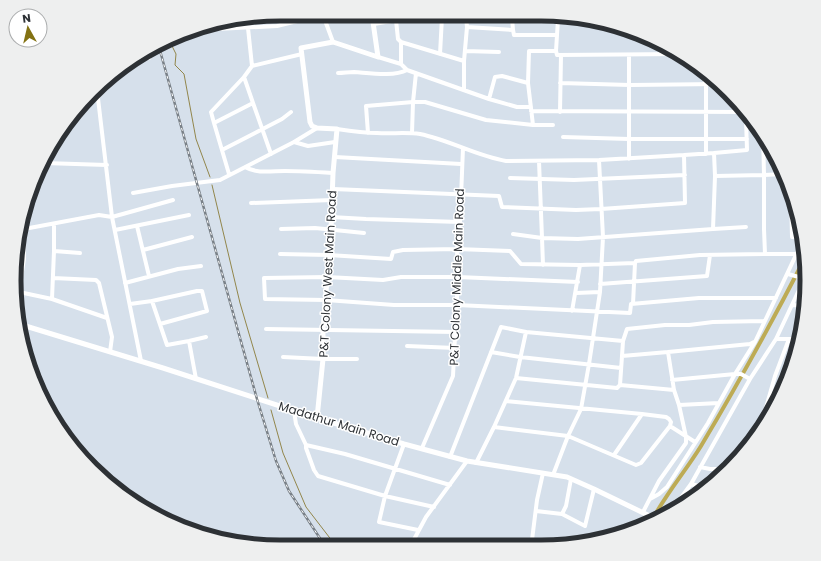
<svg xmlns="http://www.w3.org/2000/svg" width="821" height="561" font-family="Poppins,sans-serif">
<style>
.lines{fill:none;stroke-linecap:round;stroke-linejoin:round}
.stream{stroke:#92864b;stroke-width:1}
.canal{stroke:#bdab55;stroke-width:4}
.minor{stroke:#fff;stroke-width:4}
.tertiary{stroke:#fff;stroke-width:5}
.rail-casing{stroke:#798087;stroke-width:2.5}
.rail{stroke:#fff;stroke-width:1;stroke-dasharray:3;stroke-linecap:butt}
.labels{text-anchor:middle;stroke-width:3;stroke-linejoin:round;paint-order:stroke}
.street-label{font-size:12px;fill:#2d3135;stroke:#fff}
.rim{fill:none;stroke:#2d3135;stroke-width:5}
</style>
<rect width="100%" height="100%" fill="#d6e0eb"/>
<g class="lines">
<path class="stream" d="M170,42L176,54L175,65L184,74L196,139L210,177
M212,185L240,303L268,398
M271,410L283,453L306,507L336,546"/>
<path class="canal" d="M651,522C665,495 685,472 701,446C738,384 772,322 805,258"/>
<path class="minor" d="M323,15L333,42
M466,17L467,27L513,30L512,18
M244,19L245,24L248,28L252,66L244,77L253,103
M558,19L556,51L557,55L680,54
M396,20L398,39L401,42
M211,23V30
M374,24L420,16
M196,30L277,26L322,15
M513,30L514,35H557
M465,51L499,52
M440,54L442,17
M378,57L401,64L407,70L489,99L517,107H531
M131,60L149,58
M401,64V42L464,61
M252,66L302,54
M338,73C343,73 349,72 354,72C369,73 394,77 407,70
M560,83L630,85L719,84
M705,84V74
M97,90L112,217L141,361
M464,90V61L467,27
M489,99L495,77L502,76L528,83
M531,111L745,112
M560,112L561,55
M214,123L211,112L244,77
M533,125L528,83L529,51H556
M317,128L294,142L308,146L335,142
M368,133L366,106L413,102H425L486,120L533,125H553
M412,133L413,102L416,73
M563,137L629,139H706V84
M764,149L771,148
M222,150L282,119L291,112
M714,153L747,150L746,119L751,120
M706,154V139H747
M335,157L461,164
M629,159V55
M539,161L542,238L578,239L713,229L715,176L714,153L684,155
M44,163L107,165
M245,167C257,174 272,171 285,171C301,171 317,172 333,173
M229,174L214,123L253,103L271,154
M715,176L764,175L763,133
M510,178L574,180L685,175
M333,189L499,196L502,207L576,210L601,209L685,203L684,155L599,160L506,161C476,156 450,140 420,134C406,132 391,134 377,133C364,133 350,131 337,129
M791,192L792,237L803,238
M133,193L172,186L220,180L294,142
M251,203L332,200
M331,217L366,219L460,222
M137,226L149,276
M24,229L99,215L112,217L173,200
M281,229L315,228L364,233
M713,229L746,227
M115,230L189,215
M513,234L542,238L543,265
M143,250L192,237
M54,251L80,253
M280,254L329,255L391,259L393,252L403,250L457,249L510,251L521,264L580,265L635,263L636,261L700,255L765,254L764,229V175L784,174
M765,254H796
M788,274L806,279
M53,278L96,280L99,283L112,337L110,352
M578,282L458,277H401L383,280L327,277L264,278L265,299L326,300L394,305H457L630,313L631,304L699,298H776
M125,283L178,269L201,266
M600,284L707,276L710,255
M19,292L52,299L107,318
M576,293L600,292
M18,297L24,259L23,220
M52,299L54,251V224
M152,301L167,345L189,341L206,337
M130,304L152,301L197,291H202L207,311L160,324
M633,304L635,263
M792,305L805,306
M572,311L580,265
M266,329L456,332
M776,339H800
M189,341L196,379
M623,341L627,329L665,325H689L713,322L764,321
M407,346L455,348
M491,352L520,357L621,368
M668,352L750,344L754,342
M283,357L323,359H357
M516,378L617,388L620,385L622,356L668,352L674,390L679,405L719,403
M672,380L735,374H741L750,379
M620,385L674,390
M294,411L296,424L306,445V448L314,470L318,476L385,496L434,507
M670,426L695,442
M494,427L568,436L636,465L641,463L670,426L671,422L669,419L666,417L642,414L506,401
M404,444L385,496L379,522L418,530
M306,445L345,454L450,485
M422,448L453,376L458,277L457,249L460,222L463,148
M743,452L763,418L775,376L789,339
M614,455L642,414
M450,457L501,327L526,332L623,341L622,356
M476,463L494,427L516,378L526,332
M700,467L710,469H729
M553,475L568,436L581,409L589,364L600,292L603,237L599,160
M691,484L703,487
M650,499L659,494L667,487L708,423L735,374L755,342L803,240
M672,510L691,484L750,379L776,339L806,275
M536,511L562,514L566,506L571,479
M643,512L659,481L686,443V437L679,405
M562,514L585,526L594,489
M535,543L532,540L537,500L543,473
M411,545L426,517L467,461"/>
<path class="tertiary" d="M19,324L163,368L317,418L404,444L467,461L567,477L594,489L658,520
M317,418L323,359V330L331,230L333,173L337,129L317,128L312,126L310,122L301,48L333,42L378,57L372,15"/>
<g class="rail-casing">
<path id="rail" d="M159,47L257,399L276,461L289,491L325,546"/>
</g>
<use href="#rail" class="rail"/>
</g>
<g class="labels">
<g class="street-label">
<text transform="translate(328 274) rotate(-87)" y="4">P&amp;T Colony West Main Road</text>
<text transform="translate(457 277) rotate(-88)" y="4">P&amp;T Colony Middle Main Road</text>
<text transform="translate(339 424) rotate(17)" y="4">Madathur Main Road</text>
</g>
</g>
<path d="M0 0H821V561H0ZM280 21H541A259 259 0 0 1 800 280V281A259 259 0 0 1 541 540H280A259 259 0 0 1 21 281V280A259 259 0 0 1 280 21Z" fill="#eeefef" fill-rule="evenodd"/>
<path class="rim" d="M280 21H541A259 259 0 0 1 800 280V281A259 259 0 0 1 541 540H280A259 259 0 0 1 21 281V280A259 259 0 0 1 280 21Z"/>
<g transform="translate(28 28) rotate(352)"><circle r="19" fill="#ffffff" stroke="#abadae"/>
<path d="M0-3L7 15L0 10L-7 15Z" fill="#837213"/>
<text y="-6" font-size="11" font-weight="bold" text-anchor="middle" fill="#2d3135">N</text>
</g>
</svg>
